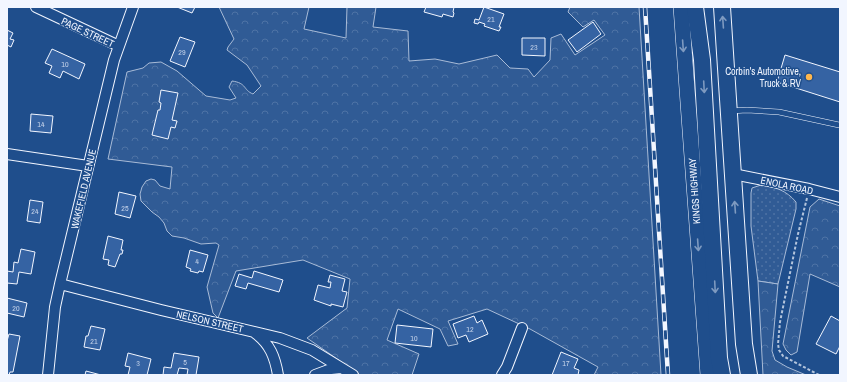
<svg xmlns="http://www.w3.org/2000/svg" width="847" height="382" font-family="'Archivo Narrow',sans-serif">
<style>
.grass{fill:url(#grass-dots);stroke:#a8bbd7}
.forest{fill:url(#forest-crowns);stroke:#a8bbd7}
.building{fill:#3563a3;stroke:#f2f6ff}
.lines{fill:none;stroke-linecap:round;stroke-linejoin:round}
.service-casing{stroke:#f2f6ff;stroke-width:6}
.minor-casing{stroke:#f2f6ff;stroke-width:12}
.primary-casing{stroke:#f2f6ff;stroke-width:16}
.trunk-casing{stroke:#f2f6ff;stroke-width:18}
.path{stroke:#b3c4dc;stroke-width:2;stroke-dasharray:3 2;stroke-linecap:butt}
.service{stroke:#1f4e8c;stroke-width:5}
.minor{stroke:#1f4e8c;stroke-width:10}
.primary{stroke:#1f4e8c;stroke-width:15}
.trunk{stroke:#1f4e8c;stroke-width:16}
.rail-casing{stroke:#f2f6ff;stroke-width:4.5}
.rail{stroke:#1f4e8c;stroke-width:3;stroke-dasharray:9;stroke-linecap:butt}
.oneway{stroke:#7e9ac0}
.poi-dot{fill:#ffb74d;stroke:#1f4e8c;stroke-width:1.5}
.labels{text-anchor:middle;stroke-width:3;stroke-linejoin:round;paint-order:stroke}
.number-label{font-size:8px;fill:#c3d1e8}
.street-label{font-size:10px;fill:#f2f6ff;stroke:#1f4e8c}
.poi-label{font-size:10px;fill:#f2f6ff;stroke:#1f4e8c;text-anchor:end}
</style>
<defs>
<pattern id="grass-dots" width="8" height="8" patternUnits="userSpaceOnUse"><rect width="8" height="8" fill="#305b95"/><path d="M2 2h.1M6 6h.1" fill="none" stroke="#4e73a5" stroke-width="1.8" stroke-linecap="round"/></pattern>
<pattern id="forest-crowns" width="20" height="18" patternUnits="userSpaceOnUse"><rect width="20" height="18" fill="#305b95"/><path d="M2 6a3 3 0 1 1 6 0M12 15a3 3 0 1 1 6 0" fill="none" stroke="#4e73a5"/></pattern>
</defs>
<rect width="100%" height="100%" fill="#1f4e8c"/>
<path class="grass" d="M761,185C775,187 786,190 796,202V209L778,284L758,281L751,226V193L752,188Z"/>
<path class="forest" d="M219,7H309L304,29L346,38L347,7H376L373,27L408,31L409,61L435,59L459,64L497,55L510,68L528,69L534,77L550,60L551,38L561,34L575,55L605,35L594,20L583,27L568,12L570,7H639L661,375H594L598,367L530,329L487,309L448,321L458,344L448,346L440,329L398,309L387,340L419,354L412,375H360L307,338L347,308L350,279L303,260L236,271L218,318L213,313L207,287L219,245L216,243L201,244L184,238L172,236L167,231L164,223L159,217L152,212L141,201L140,194L142,187L146,181L151,179L155,180L160,186L170,189L172,167L108,159L127,72L143,68L149,63L161,62L177,71L206,96L230,100L236,98L229,87L232,81C247,83 243,90 253,94L261,86L247,65L227,50L228,47L234,39Z
M819,199L840,206V287L810,274L797,352L791,355L786,350L783,344L810,207Z
M758,281L778,284L772,351L775,360L787,367L806,375H763Z"/>
<path class="building" d="M177,7H195L192,13Z
M426,7H454L453,12L454,13L453,17L443,14L442,17L424,12Z
M484,7L504,14L499,27H501L499,31L484,26L485,24L479,22L478,24L474,23L475,19L479,20Z
M593,22L601,34L577,52L568,40Z
M7,30L13,33L10,39L14,40L11,47L7,45Z
M180,37L195,42L185,67L170,61Z
M522,38H545V56L522,55Z
M52,49L85,64L79,79L63,71L60,78L49,73L52,66L45,63Z
M785,55L840,72V102L777,82Z
M161,90L178,93L172,120L177,121L175,128L171,127L168,139L152,135L158,110H160L161,103L159,102Z
M31,114L53,116L51,133L30,131Z
M119,192L136,196L130,218L115,214Z
M30,200L43,202L40,223L27,221Z
M108,236L123,240L121,250H123L122,254H120L115,267L108,265L109,260L103,259Z
M21,249L35,252L31,274L19,272L17,284L7,283V271L13,272L14,262L18,263Z
M190,250L208,255L203,272L199,271L198,273L190,271L191,269L186,267Z
M254,271L283,280L279,292L248,283L246,289L235,286L239,274L252,278Z
M330,275L345,279L342,291L347,292L343,307L331,304V306L314,300L318,285L330,288L331,282H328Z
M7,298L27,303L24,317L7,313Z
M474,316L477,323L482,320L488,334L469,342L466,335L458,338L453,324Z
M831,316L840,321V346L836,354L816,344Z
M397,325L433,329L431,347L395,343Z
M91,326L105,329L100,350L84,347L86,336H88Z
M9,334L20,336L13,372H10L9,375H7V341Z
M561,352L578,359L574,368L579,370L578,375H552Z
M128,353L151,359L147,375H128L130,367L125,366Z
M174,353L199,357L196,375H187L188,369L179,368L177,375H163L164,367L171,368Z
M86,371L101,375H85Z"/>
<g class="lines">
<g class="service-casing">
<path id="service" d="M730,111L747,110L779,112L839,125"/>
</g>
<g class="minor-casing">
<path id="minor" d="M36,7L119,46
M7,154L88,166
M733,174L809,189L840,197
M60,284L161,310L280,338L312,350L353,375
M255,333C270,344 275,357 278,375
M48,375L55,307L60,284L114,60L133,7
M315,375L331,369L341,368
M502,375L507,367L522,328"/>
</g>
<g class="primary-casing">
<path id="primary" d="M681,7L708,375"/>
</g>
<g class="trunk-casing">
<path id="trunk" d="M695,7L702,60L719,358L722,375
M722,7L744,344L749,375"/>
</g>
<path class="path" d="M807,198L798,234L780,322L778,344L779,350L783,356L819,375"/>
<use href="#service" class="service"/>
<use href="#minor" class="minor"/>
<use href="#primary" class="primary"/>
<use href="#trunk" class="trunk"/>
<g class="rail-casing">
<path id="rail" d="M645,7L668,375"/>
</g>
<use href="#rail" class="rail"/>
</g>
<defs><path id="oneway-shaft" d="M-6 0H5M1.5-3L5.5 0L1.5 3" fill="none" stroke-width="1.6" stroke-linecap="round" stroke-linejoin="round"/></defs>
<g class="oneway">
<use href="#oneway-shaft" transform="translate(723 22) rotate(-94)"/>
<use href="#oneway-shaft" transform="translate(683 46) rotate(86)"/>
<use href="#oneway-shaft" transform="translate(704 87) rotate(87)"/>
<use href="#oneway-shaft" transform="translate(735 207) rotate(-94)"/>
<use href="#oneway-shaft" transform="translate(698 245) rotate(86)"/>
<use href="#oneway-shaft" transform="translate(715 287) rotate(87)"/>
</g>
<circle class="poi-dot" cx="809" cy="77" r="4"/>
<g class="labels">
<g class="number-label">
<text x="491" y="22">21</text>
<text x="534" y="50">23</text>
<text x="182" y="55">29</text>
<text x="65" y="67">10</text>
<text x="41" y="127">14</text>
<text x="125" y="211">25</text>
<text x="35" y="214">24</text>
<text x="197" y="264">4</text>
<text x="16" y="311">20</text>
<text x="470" y="332">12</text>
<text x="414" y="341">10</text>
<text x="94" y="344">21</text>
<text x="185" y="365">5</text>
<text x="138" y="366">3</text>
<text x="566" y="366">17</text>
</g>
<g class="street-label">
<text transform="translate(88 32) rotate(25)" y="4">PAGE STREET</text>
<text transform="translate(787 185) rotate(12)" y="4">ENOLA ROAD</text>
<text transform="translate(83 189) rotate(-77)" y="4">WAKEFIELD AVENUE</text>
<text transform="translate(694 191) rotate(-94)" y="4">KINGS HIGHWAY</text>
<text transform="translate(210 321) rotate(13)" y="4">NELSON STREET</text>
</g>
<g class="poi-label">
<text x="801" y="75">Corbin's Automotive,<tspan x="801" dy="12">Truck &amp; RV</tspan></text>
</g>
</g>
<rect width="847" height="382" fill="none" stroke="#f2f6ff" stroke-width="16"/>
</svg>
